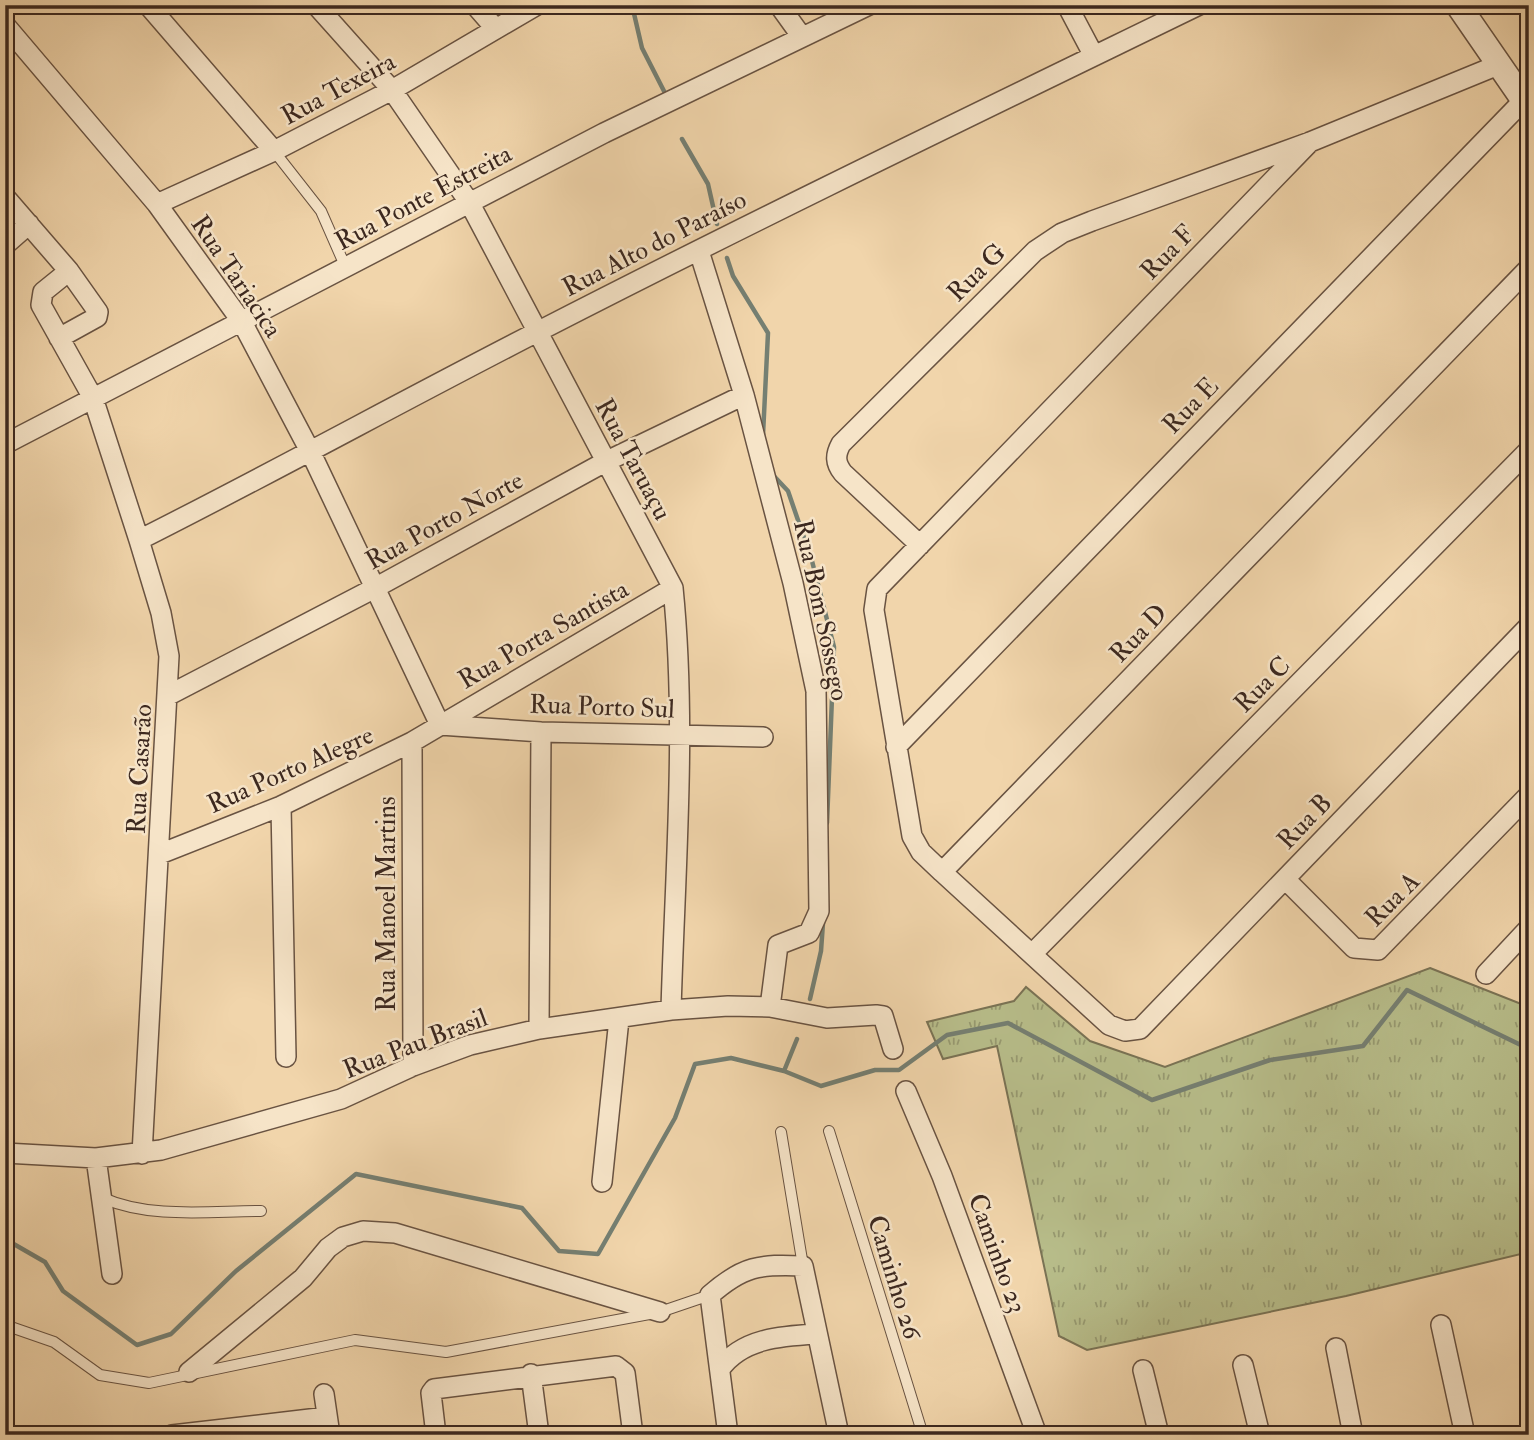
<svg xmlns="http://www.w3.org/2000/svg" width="1534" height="1440" font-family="'IM FELL Double Pica',serif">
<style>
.grass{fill:url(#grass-tufts);stroke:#7a7355;stroke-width:2}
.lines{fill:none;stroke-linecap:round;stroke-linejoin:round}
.stream{stroke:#757f72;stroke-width:4.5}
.service-casing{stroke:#695342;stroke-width:12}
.minor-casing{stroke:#695342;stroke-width:22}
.tertiary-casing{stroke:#695342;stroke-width:27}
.service{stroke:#f6e4c8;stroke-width:10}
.minor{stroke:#f6e4c8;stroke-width:19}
.tertiary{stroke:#f6e4c8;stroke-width:24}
.labels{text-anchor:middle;stroke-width:5;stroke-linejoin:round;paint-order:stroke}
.street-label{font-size:26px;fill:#3c281f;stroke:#f6e4c8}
</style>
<defs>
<pattern id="grass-tufts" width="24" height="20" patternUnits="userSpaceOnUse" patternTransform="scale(1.75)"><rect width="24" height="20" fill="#b8be8b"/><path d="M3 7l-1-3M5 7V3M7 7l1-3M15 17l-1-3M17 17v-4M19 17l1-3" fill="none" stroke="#979a71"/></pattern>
</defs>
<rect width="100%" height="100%" fill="#f1d5ab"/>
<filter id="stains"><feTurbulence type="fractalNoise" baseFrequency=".00286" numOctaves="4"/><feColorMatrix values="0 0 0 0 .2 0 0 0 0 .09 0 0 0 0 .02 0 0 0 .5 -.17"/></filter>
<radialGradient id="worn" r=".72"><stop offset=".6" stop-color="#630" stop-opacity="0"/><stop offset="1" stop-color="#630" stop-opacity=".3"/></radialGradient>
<path class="grass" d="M1430,968L1529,1007V1252L1346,1296L1087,1350L1059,1336L997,1046L943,1059L927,1022L1014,1001L1026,987L1090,1041L1165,1067Z"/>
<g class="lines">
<path class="stream" d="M632,5L642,48L666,95
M682,139L708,184L717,224
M727,258L733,276L768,333L763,435
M772,474L788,491L812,561L834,647L827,823
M810,999L821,951L823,923
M784,1071L797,1039
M5,1239L45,1262L63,1291L137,1345L171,1334L236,1271L356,1174L522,1208L559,1251L598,1254L675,1118L695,1064L731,1058L784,1071L821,1086L875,1070H899L947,1035L1008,1023L1152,1100L1270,1060L1363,1046L1407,990L1529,1049"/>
<g class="service-casing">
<path id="service" d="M274,151L321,211L346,268
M829,1131L923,1435
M781,1132L803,1266
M103,1198C150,1219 210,1211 261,1211
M5,1325L54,1342L100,1375L149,1383L355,1340L446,1352L660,1312L710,1295"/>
</g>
<g class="minor-casing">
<path id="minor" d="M148,5L274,151
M316,5L392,90L469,202L673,588C687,727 675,870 671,1010
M475,5L495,28
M779,5L802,37
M1067,5L1094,56
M5,25L157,204L242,322L311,453L440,725
M5,197L69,271L98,312L97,317L59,338
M157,204L274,151L392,90L537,5
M5,245L29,224
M699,251L744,395L793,583L816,691L819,911L809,933L778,945L770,1007
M1529,268L942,872L1109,1025L1125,1031L1140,1029L1529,626
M69,271L43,292L41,305L93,398L139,540L161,613L169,656L142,1154
M5,444L604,133L869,5
M139,540C274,472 406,399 541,330C759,218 979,112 1199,5
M920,545L843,473C835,463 835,455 841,444L1035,251L1062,233L1092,221L1310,142L1498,65
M169,695L373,589L605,462L744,395
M440,725L541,732L763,737
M412,742L413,1066
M896,747L1523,101
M281,806L286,1057
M160,854L281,806L412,742L673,588
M942,872L921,852L912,836L874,610L877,589L1310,142
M1285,879L1354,948L1378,950L1529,795
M1032,954L1529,450
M1486,974L1529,928
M539,1029L541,732
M906,1091L942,1176L1037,1435
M5,1153L96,1158L161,1150L341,1099L413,1066L470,1045L539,1029L671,1010L728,1006L770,1007L827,1018L876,1015L883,1016L893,1049
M96,1158L112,1274
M602,1182L619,1019
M1441,1325L1465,1435
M1336,1348L1353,1435
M1243,1365L1260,1435
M720,1369C742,1338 782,1336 817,1334
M1143,1370L1159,1435
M189,1372L303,1278L328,1248L343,1237L363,1231L395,1233L660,1312
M531,1374L539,1435
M324,1394L330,1435
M172,1435L327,1417
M436,1435L431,1393L434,1389L616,1366L625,1373L633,1435
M728,1435L710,1295C743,1266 759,1264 803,1266L839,1435"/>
</g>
<g class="tertiary-casing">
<path id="tertiary" d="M1458,5L1529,108"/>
</g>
<use href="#service" class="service"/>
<use href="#minor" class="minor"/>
<use href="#tertiary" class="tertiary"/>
</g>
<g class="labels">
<g class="street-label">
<text transform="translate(338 88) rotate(-28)" y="9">Rua Texeira</text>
<text transform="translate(423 197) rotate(-28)" y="9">Rua Ponte Estreita</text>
<text transform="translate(654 243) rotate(-27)" y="9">Rua Alto do Paraíso</text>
<text transform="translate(1167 252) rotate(-46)" y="9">Rua F</text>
<text transform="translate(976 272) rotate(-45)" y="9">Rua G</text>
<text transform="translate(237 276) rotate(56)" y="9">Rua Tariacica</text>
<text transform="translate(1190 405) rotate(-46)" y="9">Rua E</text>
<text transform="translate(634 459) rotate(62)" y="9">Rua Taruaçu</text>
<text transform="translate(444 520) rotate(-29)" y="9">Rua Porto Norte</text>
<text transform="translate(822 610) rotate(78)" y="9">Rua Bom Sossego</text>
<text transform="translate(1138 633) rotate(-46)" y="9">Rua D</text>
<text transform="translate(543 634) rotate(-30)" y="9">Rua Porta Santista</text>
<text transform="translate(1262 684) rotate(-45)" y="9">Rua C</text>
<text transform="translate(602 706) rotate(2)" y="9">Rua Porto Sul</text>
<text transform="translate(139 769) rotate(-87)" y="9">Rua Casarão</text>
<text transform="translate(290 769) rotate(-24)" y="9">Rua Porto Alegre</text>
<text transform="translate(1304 821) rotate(-46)" y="9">Rua B</text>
<text transform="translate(1392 899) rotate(-45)" y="9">Rua A</text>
<text transform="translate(386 904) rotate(-90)" y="9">Rua Manoel Martins</text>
<text transform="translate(415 1043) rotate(-21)" y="9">Rua Pau Brasil</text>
<text transform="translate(998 1253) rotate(70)" y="9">Caminho 23</text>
<text transform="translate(895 1277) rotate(73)" y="9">Caminho 26</text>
</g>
</g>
<rect width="1534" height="1440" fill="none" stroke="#f1d5ab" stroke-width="28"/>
<rect x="7" y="7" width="1520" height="1426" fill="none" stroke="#3c281f" stroke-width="3.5"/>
<rect x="14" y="14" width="1506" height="1412" fill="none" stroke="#3c281f" stroke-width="2"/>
<rect width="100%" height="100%" filter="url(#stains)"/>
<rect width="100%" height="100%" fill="url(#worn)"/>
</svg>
